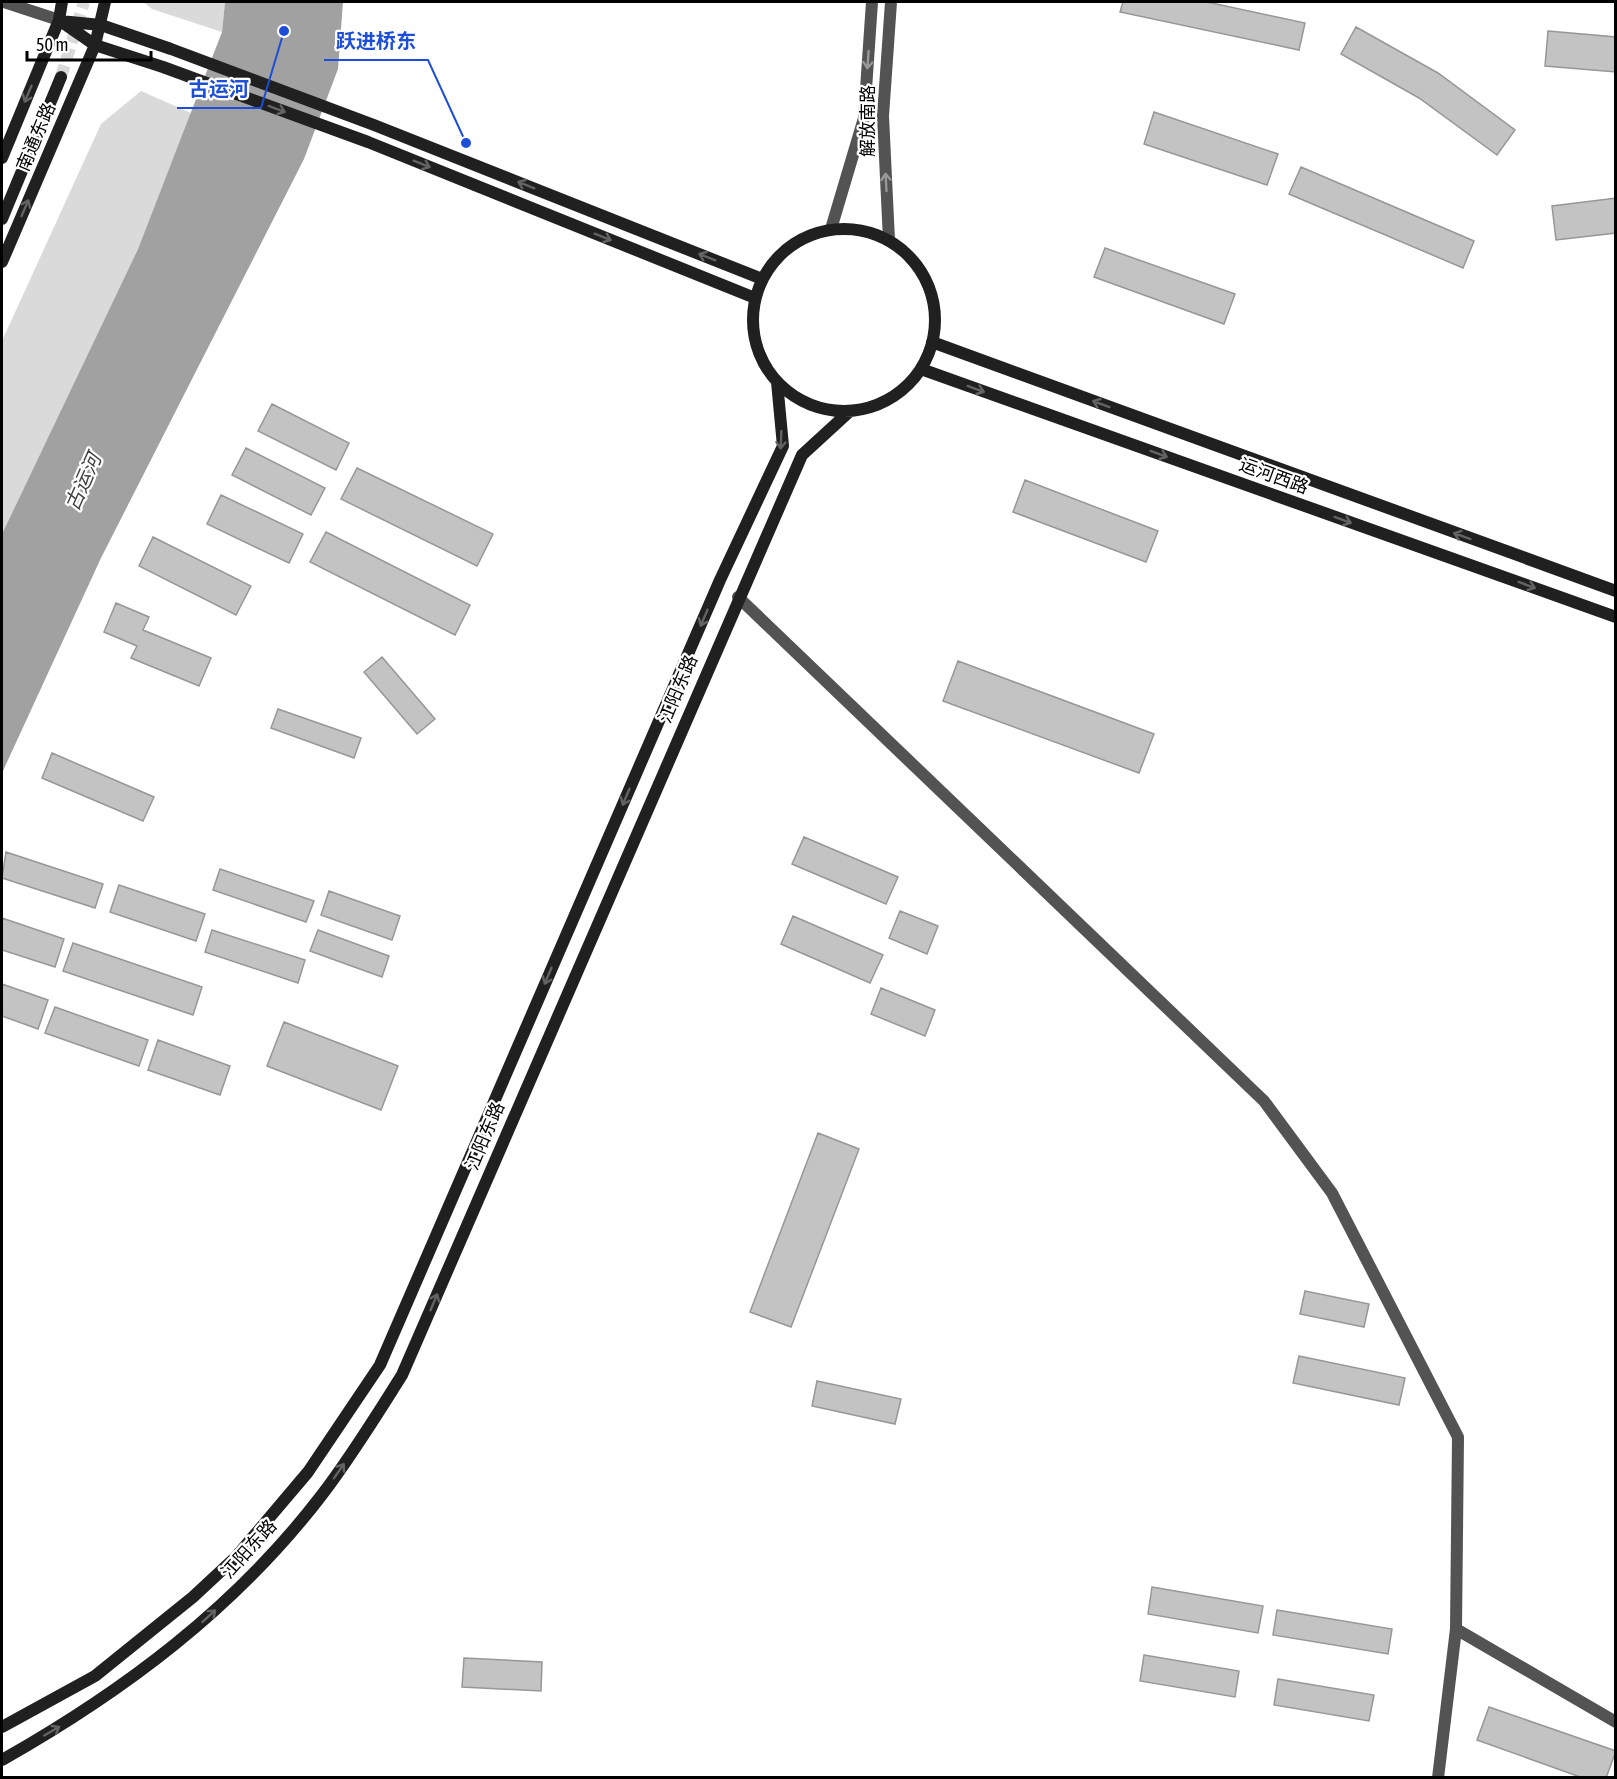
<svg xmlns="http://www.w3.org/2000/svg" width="1617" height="1779" font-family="'Asap Condensed','Noto Sans SC',sans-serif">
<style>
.green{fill:#dadada}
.water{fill:#a1a1a1}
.building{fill:#c3c3c3;stroke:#979797;stroke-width:1.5}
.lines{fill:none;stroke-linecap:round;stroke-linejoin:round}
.secondary-tunnel{stroke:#d9d9d9;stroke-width:12;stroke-dasharray:12 6;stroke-linecap:butt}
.minor{stroke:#535353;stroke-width:12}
.tertiary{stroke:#535353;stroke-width:12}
.secondary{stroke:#202020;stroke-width:12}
.oneway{stroke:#989898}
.oneway2{stroke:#636363}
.labels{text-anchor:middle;stroke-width:4.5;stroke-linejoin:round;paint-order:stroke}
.street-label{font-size:18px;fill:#000;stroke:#fff}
.water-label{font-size:20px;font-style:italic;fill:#424242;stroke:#fff}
.leader{fill:none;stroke:#1d4ed8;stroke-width:2}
.callout-dot{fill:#1d4ed8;stroke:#fff;stroke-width:2}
.callout-label{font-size:20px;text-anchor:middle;font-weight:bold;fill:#1d4ed8;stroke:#fff;stroke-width:4.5;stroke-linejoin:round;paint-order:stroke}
</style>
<rect width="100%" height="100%" fill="#fff"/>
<path class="green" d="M143,2H225L222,32L152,9Z
M141,91L191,113L138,249L2,534V341L101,124Z"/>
<path class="water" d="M225,2H343L338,69L304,159L101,558L2,773V534L138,249L222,32Z"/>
<path class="building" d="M1123,2H1207L1305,23L1299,50L1120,12Z
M1356,27L1438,73L1515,130L1497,155L1419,98L1341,54Z
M1548,31L1616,37V72L1545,66Z
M1154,112L1278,154L1267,185L1144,144Z
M1301,167L1474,241L1463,268L1289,194Z
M1616,198V233L1556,240L1552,206Z
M1105,248L1235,294L1224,324L1094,277Z
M272,404L349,443L336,470L258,431Z
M246,448L325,488L311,515L232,475Z
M357,468L493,534L477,566L341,499Z
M1025,480L1158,531L1146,562L1013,512Z
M221,495L303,534L289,563L207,524Z
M326,532L470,605L455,635L310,562Z
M153,537L251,586L236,615L139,566Z
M116,603L149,617L143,630L211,658L199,686L131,658L137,646L104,632Z
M382,657L435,719L417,734L364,672Z
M958,661L1154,734L1139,773L943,701Z
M278,709L361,738L354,758L271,728Z
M52,753L154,797L143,821L42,778Z
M804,837L898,877L886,904L792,864Z
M6,852L103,884L95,908L2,878Z
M220,869L314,901L306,922L213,890Z
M119,885L205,914L196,941L110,912Z
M329,891L400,916L392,940L321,915Z
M900,911L938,926L927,954L889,938Z
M793,916L883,955L870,983L781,944Z
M2,918L64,939L55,967L2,950Z
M212,930L305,960L298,983L205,952Z
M318,930L389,956L382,977L310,951Z
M73,943L202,987L193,1015L63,971Z
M2,984L48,1000L38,1029L2,1016Z
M881,988L935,1010L925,1036L871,1014Z
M55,1007L148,1040L139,1066L45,1033Z
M284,1022L398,1066L381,1110L267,1066Z
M158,1040L230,1066L220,1095L148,1070Z
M818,1133L859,1149L791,1327L750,1312Z
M1305,1291L1369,1304L1364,1327L1300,1314Z
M1299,1356L1405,1378L1399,1405L1293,1383Z
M817,1381L901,1399L895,1424L812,1406Z
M1152,1587L1263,1606L1258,1633L1148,1614Z
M1277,1610L1392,1629L1388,1654L1273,1635Z
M1144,1655L1239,1671L1235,1697L1140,1681Z
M464,1658L542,1662L541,1691L462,1687Z
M1278,1679L1374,1695L1369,1721L1274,1705Z
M1489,1707L1616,1751L1606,1778H1583L1477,1740Z"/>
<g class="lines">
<path class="secondary-tunnel" d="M61,77L84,2"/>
<path class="minor" d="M738,597L1264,1101L1332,1193L1458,1437L1456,1629L1438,1778
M1456,1629L1616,1722"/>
<path class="tertiary" d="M4,2L59,20
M831,229L864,118L872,2
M889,240L883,116L891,2"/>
<path class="secondary" d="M59,20L95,45L163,67L368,142L755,298
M60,21L101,25L171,49L374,125L762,279
M2,158L59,20L62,2
M2,219L61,77
M753 320a91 91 0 1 1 182 0a91 91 0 1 1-182 0Z
M2,262L95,45L105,2
M932,342L1616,591
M921,369L1616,617
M2,1727L95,1676L193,1597L236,1557L308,1472L380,1365L720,580L783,446L777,382
M2,1760C124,1691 235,1608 321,1496C351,1457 376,1416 402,1375L802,455L850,411"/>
</g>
<defs><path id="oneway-shaft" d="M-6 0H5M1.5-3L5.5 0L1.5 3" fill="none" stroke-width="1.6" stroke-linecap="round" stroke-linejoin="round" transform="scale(1.5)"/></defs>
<g class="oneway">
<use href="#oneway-shaft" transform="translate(868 60) rotate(94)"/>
<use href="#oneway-shaft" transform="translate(886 182) rotate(-93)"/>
</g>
<g class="oneway2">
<use href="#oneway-shaft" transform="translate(28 94) rotate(113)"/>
<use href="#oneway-shaft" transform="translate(277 109) rotate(20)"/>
<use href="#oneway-shaft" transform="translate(422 164) rotate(22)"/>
<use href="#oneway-shaft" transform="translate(526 185) rotate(-158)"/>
<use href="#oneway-shaft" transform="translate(25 208) rotate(-67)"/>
<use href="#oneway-shaft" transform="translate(603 237) rotate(22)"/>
<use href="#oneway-shaft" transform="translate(707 257) rotate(-158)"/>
<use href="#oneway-shaft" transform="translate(976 389) rotate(20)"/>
<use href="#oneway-shaft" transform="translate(1101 404) rotate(-160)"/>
<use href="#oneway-shaft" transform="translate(781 440) rotate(92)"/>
<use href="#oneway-shaft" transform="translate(1159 454) rotate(20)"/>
<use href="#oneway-shaft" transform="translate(1343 520) rotate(20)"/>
<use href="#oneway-shaft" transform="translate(1462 536) rotate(-160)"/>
<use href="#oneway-shaft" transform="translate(1527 585) rotate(20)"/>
<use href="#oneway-shaft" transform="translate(704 618) rotate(113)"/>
<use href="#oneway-shaft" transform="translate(626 797) rotate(113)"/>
<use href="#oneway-shaft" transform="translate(548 976) rotate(113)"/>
<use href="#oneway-shaft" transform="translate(434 1302) rotate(-67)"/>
<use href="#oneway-shaft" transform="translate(339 1471) rotate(-55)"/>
<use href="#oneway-shaft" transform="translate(209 1616) rotate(-42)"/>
<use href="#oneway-shaft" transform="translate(52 1731) rotate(-30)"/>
</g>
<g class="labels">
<g class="street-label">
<text transform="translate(868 121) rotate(-90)" y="6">解放南路</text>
<text transform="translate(36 137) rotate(-67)" y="6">南通东路</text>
<text transform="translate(1274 476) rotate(20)" y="6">运河西路</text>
<text transform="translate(678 689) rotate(-67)" y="6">江阳东路</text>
<text transform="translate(485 1136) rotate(-67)" y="6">江阳东路</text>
<text transform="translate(249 1549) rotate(-48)" y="6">江阳东路</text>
</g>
<g class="water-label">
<text transform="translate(83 482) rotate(-66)" y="7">古运河</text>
</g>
</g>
<path class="leader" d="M466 143L428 60H324M284 31L261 108H177"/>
<g class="callout-dot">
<circle cx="466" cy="143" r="6"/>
<circle cx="284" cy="31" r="6"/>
</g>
<g class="callout-label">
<text x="376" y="48">跃进桥东</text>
<text x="219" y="96">古运河</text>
</g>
<rect width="1617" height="1779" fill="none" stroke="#000000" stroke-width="6"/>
<path d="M27 51v9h124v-9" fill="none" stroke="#000000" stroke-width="3"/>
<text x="36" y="51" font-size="18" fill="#000000" stroke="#ffffff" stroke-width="4.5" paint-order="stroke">50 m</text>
</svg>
